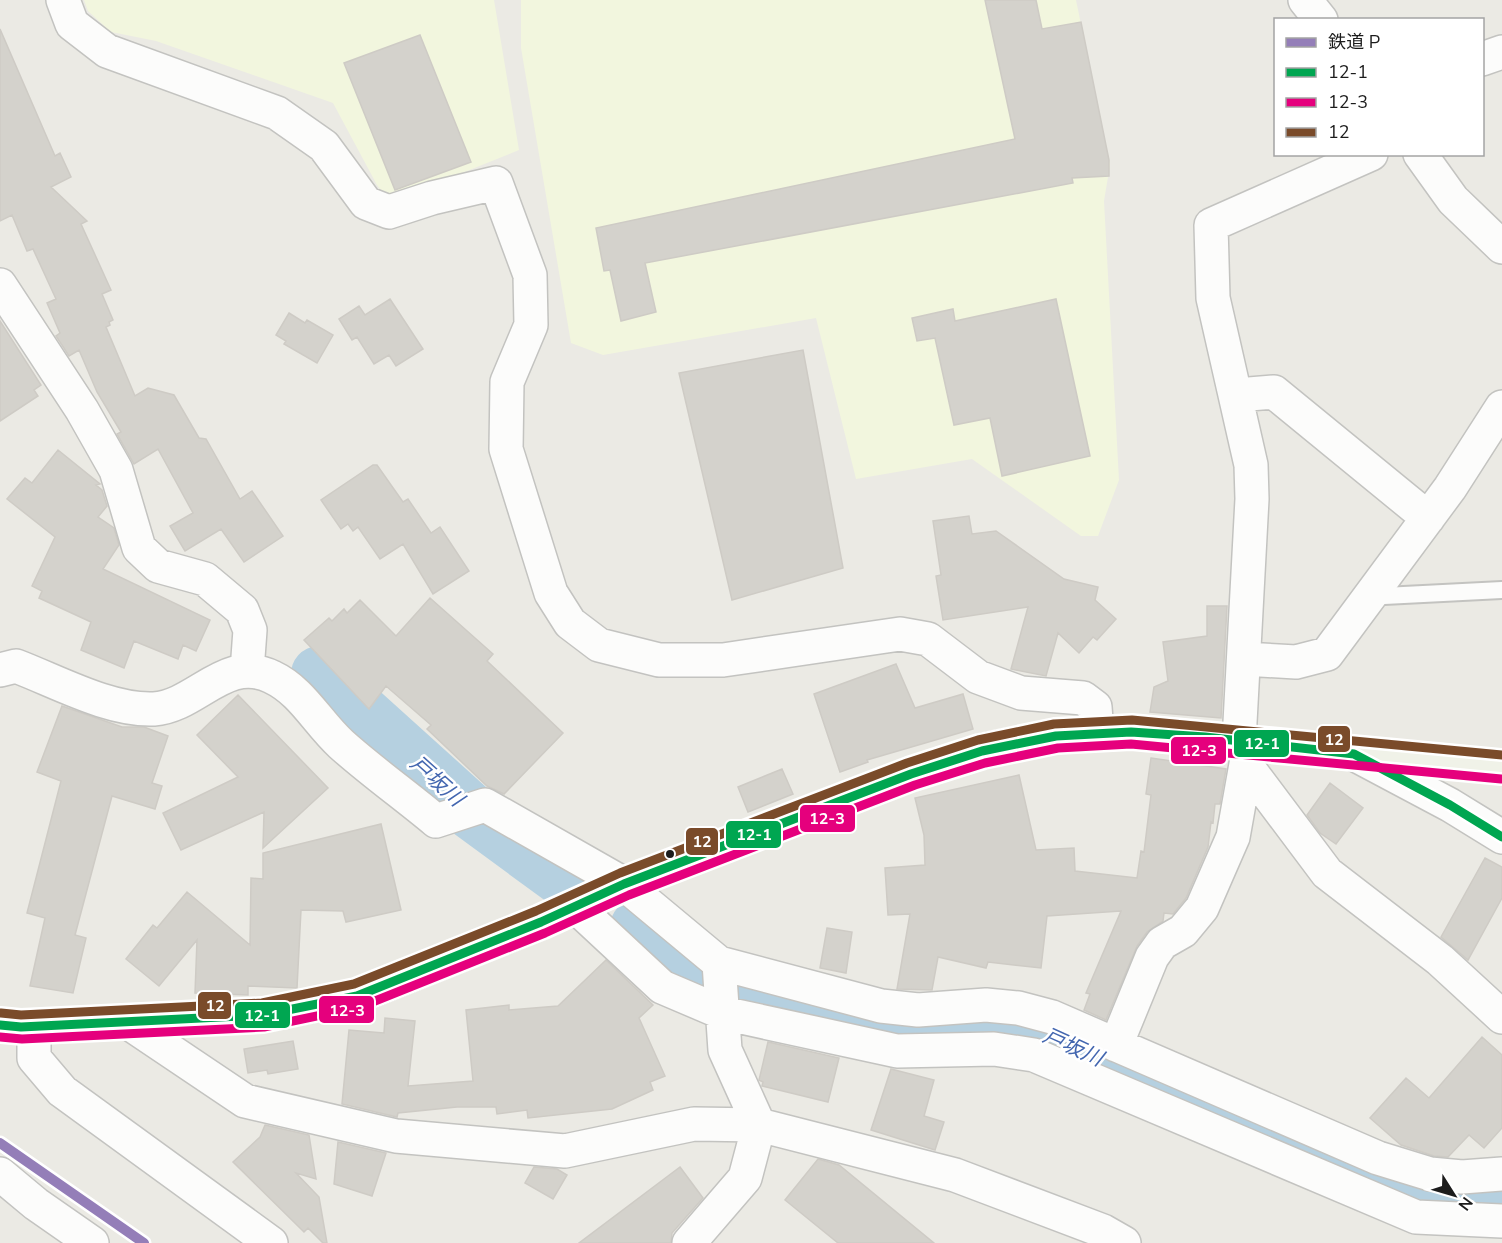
<svg xmlns="http://www.w3.org/2000/svg" width="1502" height="1243" font-family="'Nunito Sans','Noto Sans JP',sans-serif">
<style>
.education{fill:#f2f6de}
.lines{fill:none;stroke-linecap:round;stroke-linejoin:round}
.river{stroke:#b5d0e0;stroke-width:56}
.building{fill:#d4d2cc;stroke:#cecbc5;stroke-width:1.5}
.lane-casing{stroke:#c3c3c0;stroke-width:20}
.street-casing{stroke:#c3c3c0;stroke-width:36}
.secondary-casing{stroke:#8f957c;stroke-width:36}
.lane{stroke:#fcfcfb;stroke-width:16}
.street{stroke:#fcfcfb;stroke-width:33}
.secondary{stroke:#f0f2e8;stroke-width:33}
.bus-1-casing{stroke:#fff;stroke-width:14}
.bus-2-casing{stroke:#fff;stroke-width:14}
.bus-3-casing{stroke:#fff;stroke-width:14}
.bus-1{stroke:#00a651;stroke-width:9}
.bus-2{stroke:#e5007d;stroke-width:9}
.bus-3{stroke:#7a4b2a;stroke-width:9}
.rail-1-casing{stroke:#fff;stroke-width:15}
.rail-1{stroke:#947eb8;stroke-width:10}
.bus-dot{fill:#1c1c1c;stroke:#fff;stroke-width:2}
.labels{text-anchor:middle;stroke-width:5;stroke-linejoin:round;paint-order:stroke}
.water-label{font-size:21px;font-style:italic;fill:#4467b0;stroke:#fff}
.line-badge{stroke:#fff;stroke-width:2}
.badge-label{font-size:16px;text-anchor:middle;font-weight:bold;fill:#fff}
</style>
<rect width="100%" height="100%" fill="#ebeae4"/>
<path class="education" d="M84,0H494L519,150L390,202L377,185L333,103L156,41L111,32L88,11Z
M521,0H1076L1110,165L1104,201L1119,480L1098,536H1081L972,459L856,479L816,318L603,355L571,343L521,48Z"/>
<g class="lines">
<path class="river" d="M319,674L473,813L563,879
M638,927L726,984L820,1010L902,1027L1039,1030L1243,1127L1402,1193L1502,1208"/>
</g>
<path class="building" d="M985,0H1036L1042,29L1081,22L1109,160V176L1072,178L1073,183L645,263L656,312L621,321L610,270L604,271L596,228L1015,139Z
M0,29L55,156L60,153L71,177L51,187L87,221L81,224L111,290L102,294L113,320L109,322L110,325L106,327L135,396L148,388L174,395L199,438L206,439L240,499L252,491L283,536L244,562L221,529L185,551L170,526L193,513L158,449L134,464L117,434L121,432L97,392L79,350L69,356L56,336L60,333L47,303L56,299L33,249L27,251L12,215L0,221Z
M420,35L471,162L395,190L344,63Z
M390,299L423,349L396,366L389,355L374,364L357,337L352,340L339,319L359,306L365,315Z
M1056,299L1090,456L1002,476L990,418L954,425L935,338L917,341L912,318L953,309L955,321Z
M289,313L305,323L307,320L333,335L317,363L284,344L286,341L276,335Z
M0,321L41,385L34,390L38,396L0,421Z
M803,350L843,568L732,600L679,373Z
M58,450L100,484L96,485L102,490L107,506L98,517L114,528L119,545L103,569L210,620L196,651L183,645L178,659L134,641L124,668L81,650L91,622L39,598L42,591L32,586L55,537L7,499L25,478L32,483Z
M373,465H377L403,502L408,499L431,533L440,527L469,571L433,594L403,544L380,559L358,527L353,531L348,524L341,529L321,500Z
M969,516L972,534L996,531L1064,579L1098,587L1095,600L1116,619L1097,640L1093,637L1079,653L1058,633L1046,676L1011,669L1028,607L943,620L936,576L941,575L933,521Z
M430,598L493,654L487,661L563,733L504,794L487,786L427,729L431,725L386,686L369,709L304,640L329,618L332,621L344,609L347,613L360,600L396,636Z
M1207,606H1227L1221,718L1150,712L1154,687L1168,681L1163,642L1207,636Z
M896,664L915,708L963,694L973,729L867,760L868,762L840,772L814,694Z
M238,695L328,788L263,848L264,812L181,850L163,813L238,777L197,735Z
M62,706L122,727H144L168,736L152,783L162,786L155,809L112,796L75,935L86,938L73,993L30,986L45,918L27,913L61,781L37,772Z
M1151,758L1226,769L1220,804H1215L1213,823L1211,822L1208,847L1186,898L1173,914L1164,913L1163,921L1147,932L1137,946L1106,1020L1084,1010L1090,994L1086,993L1121,911L1047,916L1041,968L988,962L986,968L938,957L932,990L897,989L910,914L888,915L885,868L925,865L924,835L915,798L1019,775L1036,850L1074,848L1075,871L1137,878L1141,851L1144,852L1151,795L1146,794Z
M782,769L793,794L748,812L738,787Z
M1330,783L1363,808L1336,844L1320,833L1307,815Z
M381,824L401,910L346,922L343,911L301,910L297,988L248,986V995L195,993L197,940L159,986L126,959L153,925L157,928L187,892L250,945L251,878L263,879V853Z
M1485,858L1502,867V898L1468,960L1441,937Z
M827,928L852,932L846,973L820,968Z
M606,960L653,1005L639,1018L665,1076L650,1082L653,1090L612,1109L528,1118L527,1110L497,1114L496,1107H457L398,1113L397,1117L342,1104L349,1030L384,1033L385,1018L415,1021L408,1086L473,1081L466,1010L509,1005V1010L558,1006Z
M1482,1037L1502,1055V1128L1484,1148L1469,1135L1448,1157L1434,1156L1401,1145L1370,1118L1406,1078L1429,1098Z
M293,1041L298,1069L268,1074L267,1070L248,1073L244,1049Z
M768,1042L839,1058L828,1102L762,1086L763,1082L759,1080Z
M891,1069L934,1080L924,1116L944,1122L935,1150L871,1130Z
M265,1125L309,1135L316,1179L296,1173L319,1197L327,1243H323L308,1228L304,1232L233,1162L260,1137Z
M338,1142L386,1153L372,1196L334,1184Z
M818,1159L839,1165L934,1243H838L785,1200Z
M534,1167L557,1169L567,1175L553,1199L525,1183Z
M680,1167L703,1198L672,1233L671,1243H579Z"/>
<g class="lines">
<g class="lane-casing">
<path id="lane" d="M1372,593L1384,596L1502,590"/>
</g>
<g class="street-casing">
<path id="street" d="M63,0L72,24L107,51L277,113L324,146L366,203L389,212L432,198L496,183L530,275L531,325L507,382L506,449L551,593L570,623L599,645L659,660H723L900,634L928,639L978,677L1021,693L1083,698L1095,707L1097,733
M1305,0L1321,20
M1482,59L1502,52
M1420,154L1453,200L1502,247
M0,285L82,410L116,470L139,548L158,566L205,579L242,610L250,630L247,671
M1237,395L1274,392L1428,518
M1244,659L1296,662L1327,654L1450,488L1502,407
M0,670L16,666C58,682 110,711 154,709C197,706 226,654 272,677C302,691 317,722 341,744C371,771 405,795 436,821L485,805L624,884L719,963L725,1050L759,1125L745,1178L689,1243
M1239,741L1252,499L1251,465L1213,298L1211,225L1371,154
M1354,754L1450,805L1502,837
M1246,765L1327,873L1440,960L1502,1017
M575,906L662,987L723,1013L897,1051L994,1049L1034,1055L1416,1217L1502,1221
M719,963L881,1006L918,1010L986,1005L1018,1008L1052,1017L1378,1158L1430,1174L1462,1177L1502,1174
M129,1023L245,1101L396,1136L565,1151L694,1124L759,1125L955,1175L1103,1231L1124,1243
M34,1027V1058L62,1091L271,1243
M1116,1045L1152,957L1162,943L1183,931L1202,908L1233,837L1248,753
M0,1174L36,1204L92,1243"/>
</g>
<g class="secondary-casing">
<path id="secondary" d="M0,1025L21,1027L263,1015L357,996L541,922L624,884L911,774L982,751L1056,736L1131,732L1502,767"/>
</g>
<use href="#lane" class="lane"/>
<use href="#street" class="street"/>
<use href="#secondary" class="secondary"/>
<g class="bus-1-casing">
<path id="bus-1" d="M0,1025L21,1027L263,1015L357,996L541,922L624,884L911,774L982,751L1056,736L1131,732L1205,737L1354,754L1450,805L1502,837"/>
</g>
<g class="bus-2-casing">
<path id="bus-2" d="M0,1037L22,1039L264,1027L360,1007L545,933L629,895L915,785L985,763L1058,748L1131,744L1501,779"/>
</g>
<g class="bus-3-casing">
<path id="bus-3" d="M1,1013L21,1015L262,1003L354,984L536,911L620,873L907,763L978,740L1054,724L1132,720L1502,755"/>
</g>
<use href="#bus-1" class="bus-1"/>
<use href="#bus-2" class="bus-2"/>
<use href="#bus-3" class="bus-3"/>
<g class="rail-1-casing">
<path id="rail-1" d="M0,1143L144,1243"/>
</g>
<use href="#rail-1" class="rail-1"/>
</g>
<circle class="bus-dot" cx="670" cy="854" r="5"/>
<g class="labels">
<g class="water-label">
<text transform="translate(437 781) rotate(42)" y="7">戸坂川</text>
<text transform="translate(1073 1047) rotate(24)" y="7">戸坂川</text>
</g>
</g>
<g class="line-badge">
<rect x="1317" y="725" width="34" height="28" rx="6" fill="#7a4b2a"/>
<rect x="1233" y="729" width="57" height="29" rx="6" fill="#00a651"/>
<rect x="1170" y="736" width="57" height="29" rx="6" fill="#e5007d"/>
<rect x="799" y="804" width="57" height="29" rx="6" fill="#e5007d"/>
<rect x="725" y="820" width="57" height="29" rx="6" fill="#00a651"/>
<rect x="685" y="827" width="34" height="29" rx="6" fill="#7a4b2a"/>
<rect x="197" y="991" width="35" height="29" rx="6" fill="#7a4b2a"/>
<rect x="318" y="995" width="57" height="29" rx="6" fill="#e5007d"/>
<rect x="234" y="1001" width="57" height="28" rx="6" fill="#00a651"/>
</g>
<g class="badge-label">
<text x="1334" y="745">12</text>
<text x="1262" y="749">12-1</text>
<text x="1199" y="756">12-3</text>
<text x="827" y="824">12-3</text>
<text x="754" y="840">12-1</text>
<text x="702" y="847">12</text>
<text x="215" y="1011">12</text>
<text x="347" y="1016">12-3</text>
<text x="262" y="1021">12-1</text>
</g>
<rect x="1274" y="18" width="210" height="138" fill="#ffffff" stroke="#a4a4a4" stroke-width="1.5"/>
<rect x="1286" y="38" width="30" height="9" fill="#947eb8" stroke="#a4a4a4" stroke-width="1.5"/>
<text x="1328" y="48" font-size="18" fill="#1c1c1c">鉄道 P</text>
<rect x="1286" y="68" width="30" height="9" fill="#00a651" stroke="#a4a4a4" stroke-width="1.5"/>
<text x="1328" y="78" font-size="18" fill="#1c1c1c">12-1</text>
<rect x="1286" y="98" width="30" height="9" fill="#e5007d" stroke="#a4a4a4" stroke-width="1.5"/>
<text x="1328" y="108" font-size="18" fill="#1c1c1c">12-3</text>
<rect x="1286" y="128" width="30" height="9" fill="#7a4b2a" stroke="#a4a4a4" stroke-width="1.5"/>
<text x="1328" y="138" font-size="18" fill="#1c1c1c">12</text>
<g transform="translate(1454 1195) rotate(127)" stroke="#ffffff" stroke-width="4.5" paint-order="stroke">
<path d="M0-4.5L10 22L0 15L-10 22Z" fill="#1c1c1c"/>
<text y="-9" font-size="16" font-weight="bold" text-anchor="middle" fill="#1c1c1c">N</text>
</g>
</svg>
